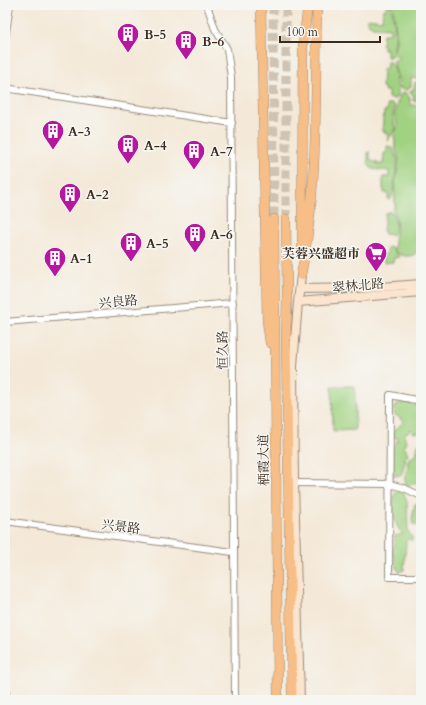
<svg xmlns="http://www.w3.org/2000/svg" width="426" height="705" font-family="Cardo,'Noto Serif SC',serif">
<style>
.green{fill:#a0d281;stroke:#6e7e50}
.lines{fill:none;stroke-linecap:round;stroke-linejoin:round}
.primary-tunnel{stroke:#cfc3b3;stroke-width:9;stroke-dasharray:9 4.5;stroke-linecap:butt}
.street-casing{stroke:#988a7b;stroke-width:8}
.secondary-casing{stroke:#988a7b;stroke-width:10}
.primary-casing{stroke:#988a7b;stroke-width:10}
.street{stroke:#fff;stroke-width:6}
.secondary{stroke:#fce5cf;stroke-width:8}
.primary{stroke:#f7be87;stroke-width:9}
.labels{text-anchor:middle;stroke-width:3;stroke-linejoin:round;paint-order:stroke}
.poi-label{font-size:13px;font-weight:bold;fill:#3b2a1e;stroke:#f6f6f2;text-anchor:start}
.street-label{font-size:13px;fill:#3b2a1e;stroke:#f6f6f2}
</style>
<rect width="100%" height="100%" fill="#f6f6f2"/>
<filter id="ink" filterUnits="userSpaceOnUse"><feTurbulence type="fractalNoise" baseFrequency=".025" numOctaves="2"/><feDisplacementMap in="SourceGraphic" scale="8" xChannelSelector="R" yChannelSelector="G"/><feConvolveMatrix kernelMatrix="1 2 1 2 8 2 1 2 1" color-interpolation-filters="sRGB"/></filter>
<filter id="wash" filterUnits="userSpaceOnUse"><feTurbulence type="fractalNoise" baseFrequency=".012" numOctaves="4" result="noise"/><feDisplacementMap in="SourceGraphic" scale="16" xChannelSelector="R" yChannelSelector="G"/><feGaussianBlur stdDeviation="0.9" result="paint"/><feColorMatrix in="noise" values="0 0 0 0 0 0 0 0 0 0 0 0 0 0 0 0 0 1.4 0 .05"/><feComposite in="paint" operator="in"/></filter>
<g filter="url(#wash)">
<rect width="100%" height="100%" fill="#f4e9d8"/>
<path class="green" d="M386,5H391C394,23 399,40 390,57H387V49H383V45H382L383,34H390V28L373,27L367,23V18L382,20L383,10H386Z
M393,5H421V76L417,79L411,78V87L407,90L401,89L400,87L394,64V60H398V56H393L396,42V31Z
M387,62H390C395,67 395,72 396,78L395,80C398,85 401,93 395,99L388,98V91H384V87H382L383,69H386Z
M415,82L421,83V102L413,101L414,95L410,93L411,90L414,89Z
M402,93H406L410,98V105H415L418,108H421V220L419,223C419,226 421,230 420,233C420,237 418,233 419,238C419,241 421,244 420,247C416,259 401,258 394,250L395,242L394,238L397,229L396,218L393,209L395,206C395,199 394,191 395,184C396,172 403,159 395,149C395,145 395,141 394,136C394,133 397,130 397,127C398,122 395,118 395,114C396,106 397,100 402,93Z
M387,104H392L394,106L393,117L395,128L392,135L389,137V140L388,141V133H384V130H382L384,111H387Z
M387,146L391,147C393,150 396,154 397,158C398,163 393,195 391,199L388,200V193H384V190L383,189V177H389V171L372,169C367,165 368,158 368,152H370V160H372L373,162H377V164H383L384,153H387Z
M388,212H392C395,219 398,230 392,235L384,234L385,231H383L385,213Z
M388,247L392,248L395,252L400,257L394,258L393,262L384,263L385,254H387Z
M332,386H355V430L333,431Z
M405,402L421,406V435L419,432L412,433L411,429L404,435L406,441L404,446L408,454L404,459L406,460C403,465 404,469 401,475L393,476V474L395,472L393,469L392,447L398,440L397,438L393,437V432L404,421L394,414L395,408L397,404Z
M419,444H421V493L420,492V490L417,483H413L409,487C402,481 405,472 409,467L407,464L409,458L417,453L416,448Z
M401,489L403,491L407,502L408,531L412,537V540L408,539L406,541L404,570L399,572L394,561L395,556L392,554V550L395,544V536L403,534C393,526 389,501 397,490Z
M421,502V529L417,525L413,524L412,518L415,504Z"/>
</g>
<g filter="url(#ink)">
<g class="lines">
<path class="primary-tunnel" d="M273,5L274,219
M286,219V5"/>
<g class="street-casing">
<path id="street" d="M207,5L215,29L227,49L231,77L235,700
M5,39L10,5
M5,88L232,123
M5,322L233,303
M421,401L390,395L389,577H421
M294,483L389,484L404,488L421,496
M5,521L233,552
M5,637L6,700"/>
</g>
<g class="secondary-casing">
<path id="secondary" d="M300,289L367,288L421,284
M298,302L421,292
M300,700L294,483L293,366L298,302L301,275"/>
</g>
<g class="primary-casing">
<path id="primary" d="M261,5L267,321L270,343
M274,219L278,700
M286,219L287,292L286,341L292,700
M302,251L303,44L308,5
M301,275C319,186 315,95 317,5"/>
</g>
<use href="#street" class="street"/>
<use href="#secondary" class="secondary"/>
<use href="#primary" class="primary"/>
</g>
</g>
<defs>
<g id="building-pin" transform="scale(1.15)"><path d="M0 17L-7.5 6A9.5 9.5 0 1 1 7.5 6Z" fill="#b5179e" stroke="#f6f6f2"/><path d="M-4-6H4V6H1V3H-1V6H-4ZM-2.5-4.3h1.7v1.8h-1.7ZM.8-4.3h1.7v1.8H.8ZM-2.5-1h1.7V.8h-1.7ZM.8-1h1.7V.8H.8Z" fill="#fff"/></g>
<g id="supermarket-pin" transform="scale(1.15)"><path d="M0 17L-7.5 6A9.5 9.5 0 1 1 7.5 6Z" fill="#b5179e" stroke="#f6f6f2"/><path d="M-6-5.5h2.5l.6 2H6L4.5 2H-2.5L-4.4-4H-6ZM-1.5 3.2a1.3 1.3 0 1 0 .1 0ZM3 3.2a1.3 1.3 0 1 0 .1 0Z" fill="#fff"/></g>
</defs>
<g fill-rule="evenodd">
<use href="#building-pin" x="128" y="34"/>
<use href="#building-pin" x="186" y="41"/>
<use href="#building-pin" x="53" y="131"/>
<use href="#building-pin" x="128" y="145"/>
<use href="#building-pin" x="194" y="151"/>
<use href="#building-pin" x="70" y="194"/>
<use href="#building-pin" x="195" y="234"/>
<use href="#building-pin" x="131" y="243"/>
<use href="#supermarket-pin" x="376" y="253"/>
<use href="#building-pin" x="55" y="258"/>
</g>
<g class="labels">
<g class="poi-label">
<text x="144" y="39">B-5</text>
<text x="202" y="46">B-6</text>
<text x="68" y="136">A-3</text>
<text x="144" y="150">A-4</text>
<text x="210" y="156">A-7</text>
<text x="86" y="199">A-2</text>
<text x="210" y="239">A-6</text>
<text x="146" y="248">A-5</text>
<text x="360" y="258" text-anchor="end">芙蓉兴盛超市</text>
<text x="70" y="263">A-1</text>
</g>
<g class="street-label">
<text transform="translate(358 285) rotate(-5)" y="5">翠林北路</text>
<text transform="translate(118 301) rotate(-5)" y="5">兴良路</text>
<text transform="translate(222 350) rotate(-90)" y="5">恒久路</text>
<text transform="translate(263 460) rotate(-91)" y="5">栖霞大道</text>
<text transform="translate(121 526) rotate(8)" y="5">兴景路</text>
</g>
</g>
<rect width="426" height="705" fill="none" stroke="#f6f6f2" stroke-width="20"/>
<path d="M280 36v6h100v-6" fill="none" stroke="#3b2a1e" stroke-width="2"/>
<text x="286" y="36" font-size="12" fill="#3b2a1e" stroke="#f6f6f2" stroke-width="3" paint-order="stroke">100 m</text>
</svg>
